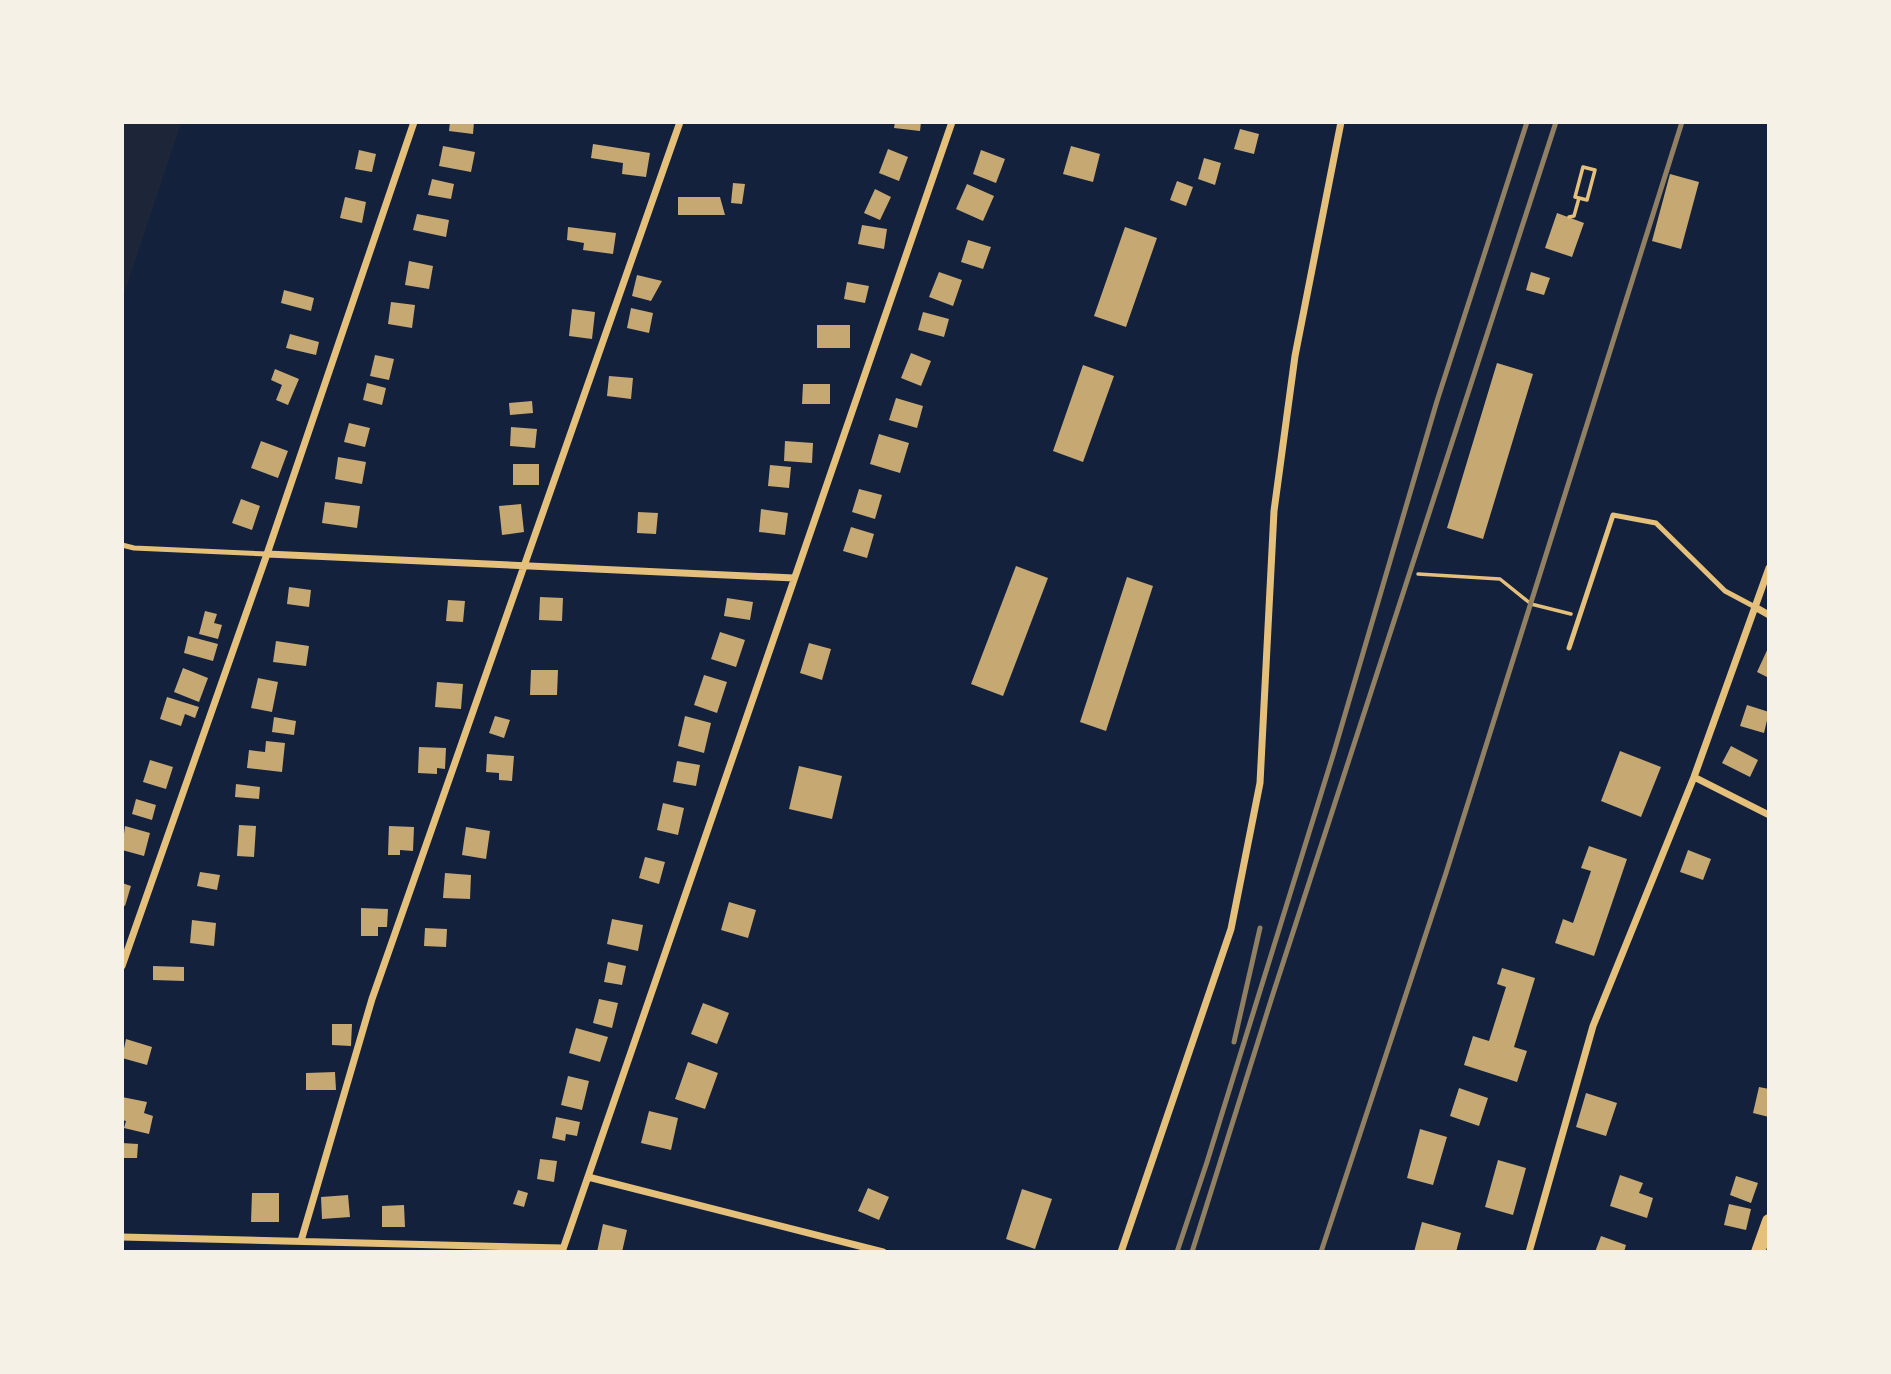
<svg xmlns="http://www.w3.org/2000/svg" width="1891" height="1374" font-family="Lato,sans-serif">
<style>
.green{fill:#1d2539}
.building{fill:#c6a872}
.lines{fill:none;stroke-linecap:round;stroke-linejoin:round}
.path{stroke:#e5c07b;stroke-width:3.5}
.service{stroke:#e5c07b;stroke-width:5}
.minor{stroke:#e5c07b;stroke-width:7}
.secondary{stroke:#e5c07b;stroke-width:14}
.rail{stroke:#918062;stroke-width:5}
</style>
<rect width="100%" height="100%" fill="#14213d"/>
<path class="green" d="M123,122L181,123L123,297L122,123Z"/>
<path class="building" d="M450,122H474L473,134L449,131Z
M895,122H921L920,131L894,128Z
M1240,129L1259,134L1254,154L1234,149Z
M593,144L650,153L646,177L622,174L623,163L591,158Z
M443,146L475,152L471,172L439,166Z
M1071,146L1100,154L1093,182L1063,174Z
M888,149L908,157L899,181L879,173Z
M359,150L376,154L372,172L355,169Z
M981,150L1005,159L996,183L973,174Z
M1204,158L1221,163L1215,185L1198,179Z
M1670,174L1699,182L1681,249L1652,241Z
M432,179L454,184L451,199L428,195Z
M1177,181L1193,187L1186,206L1170,200Z
M733,183L745,184L742,204L731,203Z
M967,184L994,196L983,221L956,209Z
M875,189L891,197L880,220L864,213Z
M345,197L366,202L362,223L340,218Z
M678,197H720L725,215H678Z
M1557,213L1584,223L1572,257L1545,248Z
M417,214L449,220L446,237L413,230Z
M862,225L887,229L884,249L858,244Z
M568,227L616,233L613,254L583,250L584,243L567,240Z
M1125,227L1157,238L1126,327L1094,316Z
M968,240L991,247L983,269L961,262Z
M409,261L433,266L429,289L405,285Z
M939,272L962,280L953,306L929,297Z
M1531,272L1550,278L1544,295L1526,290Z
M637,275L662,281L651,301L632,296Z
M847,282L869,286L865,303L844,299Z
M284,290L314,298L311,311L281,303Z
M391,302L415,305L412,328L388,324Z
M631,308L653,313L649,333L627,328Z
M572,309L595,312L592,339L569,336Z
M923,312L949,319L944,337L918,330Z
M817,325H850V348H817Z
M290,334L319,342L316,355L286,348Z
M911,353L931,361L921,386L901,378Z
M375,355L394,359L389,380L370,376Z
M1497,363L1533,374L1483,539L1447,528Z
M1083,365L1114,376L1083,462L1053,451Z
M275,369L299,379L288,405L276,400L282,385L271,380Z
M609,376L633,378L631,399L607,396Z
M367,383L386,388L382,405L363,400Z
M803,384H830V404H802Z
M896,398L923,406L917,428L889,420Z
M532,401L533,413L510,415L509,403Z
M349,423L370,428L365,447L344,442Z
M511,427L537,429L535,448L510,446Z
M879,434L909,443L900,473L870,464Z
M261,441L288,451L278,478L251,468Z
M785,441L813,443L812,463L784,461Z
M338,457L366,462L362,484L335,479Z
M513,464H539V485H513Z
M770,465L791,467L789,488L768,486Z
M859,489L882,495L875,519L852,512Z
M241,499L260,506L252,530L232,523Z
M325,502L360,506L357,528L322,523Z
M521,504L524,532L502,535L499,506Z
M761,509L788,513L785,535L759,532Z
M638,512L658,513L656,534L637,533Z
M851,527L874,534L867,558L843,551Z
M1016,566L1048,578L1003,696L971,684Z
M1127,577L1153,586L1106,731L1080,722Z
M289,587L311,590L309,607L287,604Z
M540,597L563,598L562,621L539,620Z
M727,598L753,602L750,620L724,616Z
M448,600L465,601L463,622L446,621Z
M205,611L217,614L214,623L222,625L218,639L199,634Z
M720,632L745,640L736,667L711,659Z
M188,636L218,644L213,661L184,653Z
M276,641L309,646L306,666L273,662Z
M809,643L831,649L822,680L800,673Z
M1769,646V678L1757,672Z
M183,668L208,678L199,702L174,692Z
M531,670H558L557,695H530Z
M704,675L727,682L717,713L694,705Z
M258,678L278,682L272,712L251,708Z
M437,682L463,684L461,709L435,707Z
M167,697L199,707L195,718L185,714L181,726L160,719Z
M1747,705L1769,712L1764,733L1740,726Z
M495,716L510,720L504,738L489,733Z
M685,716L711,723L704,753L678,746Z
M274,717L296,721L294,735L272,732Z
M266,741L285,743L282,772L247,768L249,750L265,752Z
M1731,746L1758,760L1750,777L1722,763Z
M419,747L446,748L445,769L437,768V774L418,773Z
M1620,751L1661,767L1641,817L1601,801Z
M487,754L514,756L512,781L499,780V773L486,772Z
M150,760L173,767L166,789L143,782Z
M677,761L700,765L696,786L673,782Z
M799,766L842,776L832,819L789,809Z
M236,784L260,787L259,799L235,797Z
M136,799L156,805L152,820L132,814Z
M663,803L684,808L678,835L657,830Z
M239,825L256,826L254,857L237,856Z
M125,826L150,833L144,856L122,850Z
M389,826L414,827L413,851L400,850V855H388Z
M466,827L490,831L486,859L462,855Z
M1589,846L1627,859L1594,956L1555,943L1563,919L1573,923L1591,871L1581,868Z
M1688,850L1711,859L1703,880L1680,872Z
M645,857L665,862L659,884L639,878Z
M200,872L220,875L217,890L197,886Z
M445,873L471,875L470,899L443,898Z
M122,883L131,886L125,906L122,905Z
M729,902L756,910L748,938L721,930Z
M361,908L388,909L387,927H378V936H361Z
M612,919L643,925L638,951L607,944Z
M192,920L216,923L214,946L190,943Z
M425,928L447,929L446,947L424,946Z
M608,962L626,966L622,985L604,982Z
M153,966L184,967V981L153,980Z
M1502,968L1535,978L1514,1047L1527,1051L1517,1082L1464,1065L1473,1036L1489,1041L1506,987L1497,984Z
M599,999L618,1003L612,1028L593,1023Z
M703,1003L729,1013L717,1044L691,1034Z
M332,1024H352L351,1046L332,1045Z
M576,1028L608,1037L600,1062L569,1053Z
M126,1039L152,1047L147,1065L122,1058Z
M688,1062L718,1073L705,1109L675,1099Z
M335,1072L336,1090H306V1073Z
M568,1076L589,1081L582,1110L561,1105Z
M1759,1087L1769,1089V1117L1753,1113Z
M1459,1088L1488,1098L1479,1126L1450,1116Z
M1586,1093L1617,1103L1606,1136L1576,1127Z
M122,1097L147,1102L144,1113L153,1116L149,1134L124,1128L126,1121L122,1120Z
M649,1111L678,1118L671,1150L641,1143Z
M556,1117L580,1122L577,1136L566,1134L565,1141L552,1138Z
M1420,1129L1447,1137L1433,1185L1407,1178Z
M122,1143L138,1144L137,1158H122Z
M540,1159L557,1161L554,1182L537,1179Z
M1498,1160L1526,1168L1513,1215L1485,1207Z
M1620,1175L1643,1183L1639,1193L1653,1198L1647,1218L1610,1206Z
M1736,1176L1758,1183L1751,1203L1730,1195Z
M868,1188L889,1197L879,1220L858,1211Z
M1022,1189L1052,1199L1035,1249L1006,1239Z
M518,1190L528,1193L524,1207L513,1204Z
M252,1193H279V1222H251Z
M348,1195L350,1217L322,1219L321,1197Z
M1729,1204L1751,1209L1746,1230L1724,1225Z
M404,1205L405,1227H382V1206Z
M1422,1222L1461,1233L1456,1252H1414Z
M603,1224L627,1230L622,1252H597Z
M1601,1236L1626,1245L1624,1252H1595Z"/>
<g class="lines">
<path class="path" d="M1569,217L1574,216L1579,198L1575,197L1583,167L1595,170L1587,200L1579,198
M1418,574L1500,579L1531,604L1571,614"/>
<path class="service" d="M122,545L134,548L267,554
M1569,648L1613,515L1656,523L1725,591L1755,607"/>
<path class="minor" d="M267,554L794,578
M1755,607L1769,615
M1694,777L1769,815
M122,966L267,554L414,122
M588,1177L883,1252
M122,1237L563,1248
M301,1241L372,999L680,122
M562,1252L952,122
M1121,1252L1231,929L1260,783L1274,511L1295,356L1341,122
M1529,1252L1593,1026L1694,777L1769,568"/>
<path class="secondary" d="M1758,1252L1769,1221"/>
<path class="rail" d="M1234,1042L1260,928
M1177,1252L1207,1162L1334,752L1437,401L1527,122
M1192,1252L1272,997L1556,122
M1321,1252L1446,873L1682,122"/>
</g>
<rect width="1891" height="1374" fill="none" stroke="#f6f1e7" stroke-width="248"/>
</svg>
